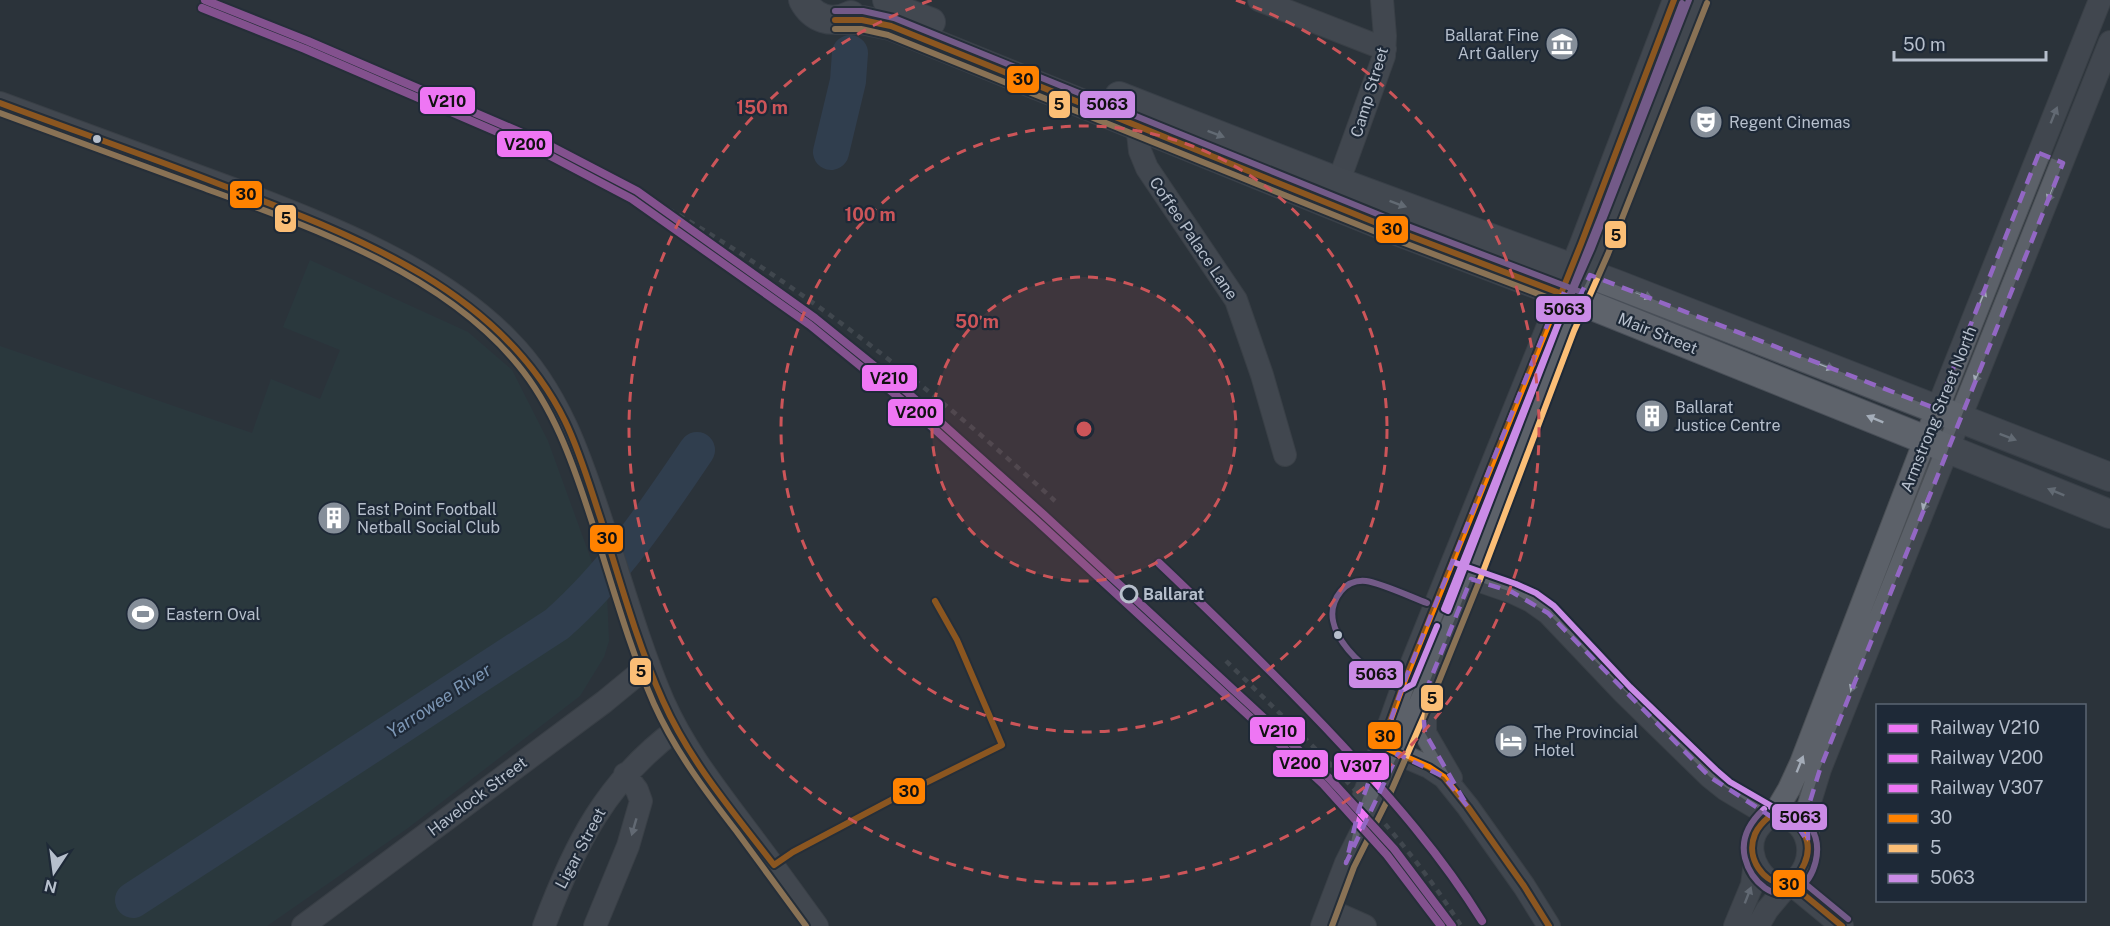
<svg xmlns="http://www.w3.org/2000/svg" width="2110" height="926" font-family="'Public Sans',sans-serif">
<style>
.pitch{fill:#283f42}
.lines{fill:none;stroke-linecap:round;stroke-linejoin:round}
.river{stroke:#364c66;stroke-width:36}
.minor-casing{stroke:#4a4f55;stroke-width:24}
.major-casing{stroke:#494f58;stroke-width:30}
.minor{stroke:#5c6169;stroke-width:22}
.major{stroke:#5e636b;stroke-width:28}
.rail{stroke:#5a6066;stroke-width:4.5;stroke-dasharray:6 6;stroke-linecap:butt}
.bus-1-casing{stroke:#1e2937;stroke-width:10}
.bus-2-casing{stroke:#1e2937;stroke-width:10}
.bus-3-casing{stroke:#1e2937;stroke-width:10}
.bus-1{stroke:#ff8200;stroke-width:6}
.bus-2{stroke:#fbbe76;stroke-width:6}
.bus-3{stroke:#ca8be6;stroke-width:6}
.rail-1-casing{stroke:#1e2937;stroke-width:12}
.rail-2-casing{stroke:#1e2937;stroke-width:12}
.rail-3-casing{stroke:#1e2937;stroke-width:12}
.rail-1{stroke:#ee76f4;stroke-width:8}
.rail-2{stroke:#ee76f4;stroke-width:8}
.rail-3{stroke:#ee76f4;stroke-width:8}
.oneway{fill:#a4acb8}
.oneway2{fill:#a4adb9}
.marked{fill:none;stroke:#9367c4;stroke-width:4.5;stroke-dasharray:12 8;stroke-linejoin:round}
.ring{fill:none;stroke:#cc5559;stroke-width:3;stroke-dasharray:10 8}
.bus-dot{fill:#b6bfcc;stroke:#1e2937;stroke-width:2}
.stop-dot{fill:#1e2937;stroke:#b6bfcc;stroke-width:3}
.labels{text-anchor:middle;stroke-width:4.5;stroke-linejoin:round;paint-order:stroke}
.poi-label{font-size:16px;fill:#b6bfcc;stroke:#1e2937;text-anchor:start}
.street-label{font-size:16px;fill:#b6bfcc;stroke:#1e2937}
.stop-label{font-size:16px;font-weight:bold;fill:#b6bfcc;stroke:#1e2937;text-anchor:start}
.water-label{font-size:18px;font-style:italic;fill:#7c96b4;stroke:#1e2937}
.centre{fill:#cc5559;stroke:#1e2937;stroke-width:3}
.ring-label{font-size:18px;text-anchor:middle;font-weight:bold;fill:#cc5559;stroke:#1e2937;stroke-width:4.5;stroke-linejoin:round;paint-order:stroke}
.line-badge{stroke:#1e2937;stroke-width:2}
.pale-badge-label{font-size:16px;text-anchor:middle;font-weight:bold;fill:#111}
</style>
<rect width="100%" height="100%" fill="#2b333b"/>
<path class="pitch" d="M310,260L468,332L512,370L548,441L593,565L607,594L609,641L604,657L580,696L408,828L267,926H0V346L252,433L271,379L320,399L340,350L283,327Z"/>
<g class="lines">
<path class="river" d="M831,152L848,81L850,53
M133,900L557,624C613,575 656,511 697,450"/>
<g class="minor-casing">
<path id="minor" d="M1259,0L1385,49
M0,103C78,132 155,160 233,189C326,225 437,267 508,340C559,391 581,459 603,526C622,584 639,645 663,701C685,751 719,793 751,836C774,866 795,896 817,926
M1137,124L1140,151L1147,168L1236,300L1262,375L1285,455
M1333,197L1384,56L1385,36L1382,0
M1457,573L1512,592L1531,601L1548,613L1624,693L1710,777L1725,789L1770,816
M1425,702V733L1451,778
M1385,748L1429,767L1444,777L1468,807L1524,886L1549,926
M1358,812L1405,680L1581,244L1674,0
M1770,816C1811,812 1822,865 1788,885C1764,888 1745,856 1755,834C1758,827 1763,822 1770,816Z
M1773,816L1789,789L1801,763L1925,440L2100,0
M1808,842V808L1820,769L2110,42
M1791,884L1842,926
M1329,910L1365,926
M303,926L604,702L649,665
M544,926C574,846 606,781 677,729
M595,926L628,846L641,801L637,790L625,774
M1322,926L1346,863L1378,799L1427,688L1471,579L1566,328L1600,251L1699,0
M1735,926L1752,885L1755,863
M1758,926L1767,910L1788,885"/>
</g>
<g class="major-casing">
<path id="major" d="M803,0C813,19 832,25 851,15
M887,0L907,13L931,22
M835,20H862L891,26L1394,230L1560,293L2110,514
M1119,96L1339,182L1616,284L2110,477"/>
</g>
<use href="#minor" class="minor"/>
<use href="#major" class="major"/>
<path class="rail" d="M637,191C791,277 925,382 1055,501
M1226,661C1311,744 1398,825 1461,926"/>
<g class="bus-1-casing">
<path id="bus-1" d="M835,20H862L891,26L1394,230L1578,300
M0,103C75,131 150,157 224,186C353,235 500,289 565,421C580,452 590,487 601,520C620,581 637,643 663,701C690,762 734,813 774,865L793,852L895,798L1002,745L957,640L935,601
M1770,816C1814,819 1819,859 1788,885C1763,884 1745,858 1755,834C1758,827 1764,821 1770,816Z
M1791,884L1842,926
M1549,926L1524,886L1468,807L1444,777L1429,767L1381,746L1405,680L1581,244L1674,0"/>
</g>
<g class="bus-2-casing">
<path id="bus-2" d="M835,29H861L888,35L1391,238L1557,301
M0,113C67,137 134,162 201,187C310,227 442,272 518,365C553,407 572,461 589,513C610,576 627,642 654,704C675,751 706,792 737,832C760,863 783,895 806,926
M1332,926L1354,867L1386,803L1435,691L1479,582L1574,331L1608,254L1707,3"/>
</g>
<g class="bus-3-casing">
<path id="bus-3" d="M1682,3L1600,218L1444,609L1448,611L1558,325L1592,248L1689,0
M835,11H863L894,18L1397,222L1581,292
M1453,562L1516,584L1536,593L1554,606L1630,687L1716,770L1730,782L1775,808
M1427,603C1411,597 1381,583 1366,581C1356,580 1347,584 1341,591C1310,629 1371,678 1404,689L1413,684L1437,626
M1764,809C1750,822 1740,838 1745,858C1748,870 1754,880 1765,888C1812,920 1851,813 1771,807
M1797,877L1848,919"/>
</g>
<use href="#bus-1" class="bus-1"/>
<use href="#bus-2" class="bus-2"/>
<use href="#bus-3" class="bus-3"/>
<g class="rail-1-casing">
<path id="rail-1" d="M205,0L308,41L543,142L637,191L815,318L908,393L1043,514L1329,778L1394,849L1452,926"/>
</g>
<g class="rail-2-casing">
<path id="rail-2" d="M202,8L305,49L539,150L632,199L810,325L902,400L1037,521L1323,784L1387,855L1441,926"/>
</g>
<g class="rail-3-casing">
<path id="rail-3" d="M1159,563C1221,622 1282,681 1340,743C1392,799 1442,856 1482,921"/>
</g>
<use href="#rail-1" class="rail-1"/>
<use href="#rail-2" class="rail-2"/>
<use href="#rail-3" class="rail-3"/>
</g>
<defs><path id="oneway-solid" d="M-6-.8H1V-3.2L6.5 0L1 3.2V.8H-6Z" transform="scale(1.5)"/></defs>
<g class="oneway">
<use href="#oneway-solid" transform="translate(2054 115) rotate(-68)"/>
<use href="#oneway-solid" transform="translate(2051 194) rotate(112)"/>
<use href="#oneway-solid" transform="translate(1982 297) rotate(-68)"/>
<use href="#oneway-solid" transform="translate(1978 375) rotate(112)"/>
<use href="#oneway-solid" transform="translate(1926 503) rotate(112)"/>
<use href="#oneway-solid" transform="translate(1854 684) rotate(111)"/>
<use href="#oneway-solid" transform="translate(1800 764) rotate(-68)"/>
<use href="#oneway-solid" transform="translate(634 827) rotate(106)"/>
<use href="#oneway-solid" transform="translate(1748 895) rotate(-69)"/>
</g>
<g class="oneway2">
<use href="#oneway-solid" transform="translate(1216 134) rotate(21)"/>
<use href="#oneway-solid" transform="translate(1398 204) rotate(20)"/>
<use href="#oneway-solid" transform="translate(1644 295) rotate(21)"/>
<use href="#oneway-solid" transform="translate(1826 366) rotate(21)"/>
<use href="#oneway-solid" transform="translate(1875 419) rotate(-158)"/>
<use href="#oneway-solid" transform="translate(2008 437) rotate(21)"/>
<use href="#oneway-solid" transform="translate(2056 492) rotate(-158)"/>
</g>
<path d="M0 0H2110V926H0ZM2039,153L2063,163L1820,769L1808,808V842L1793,820L1770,816L1710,777L1548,613L1512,592L1471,579L1427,688L1424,721L1425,733L1468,807L1444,777L1398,754L1346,863L1359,809L1405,680L1560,293L1578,300L1590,275L1937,409Z" fill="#2b333b" fill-opacity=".55" fill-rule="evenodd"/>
<path class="marked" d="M2039,153L2063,163L1820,769L1808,808V842L1793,820L1770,816L1710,777L1548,613L1512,592L1471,579L1427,688L1424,721L1425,733L1468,807L1444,777L1398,754L1346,863L1359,809L1405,680L1560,293L1578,300L1590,275L1937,409Z"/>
<circle cx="1084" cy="429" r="152" fill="#cc5559" fill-opacity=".12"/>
<g class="ring">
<circle cx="1084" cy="429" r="152"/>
<circle cx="1084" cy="429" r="303"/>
<path d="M1236 0A455 455 0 1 1 932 0"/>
</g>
<defs>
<g id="museum-disc" transform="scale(1.725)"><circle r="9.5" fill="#858e99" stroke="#1e2937"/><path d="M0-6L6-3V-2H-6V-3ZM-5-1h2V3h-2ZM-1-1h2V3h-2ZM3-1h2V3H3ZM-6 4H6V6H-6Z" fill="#fff"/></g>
<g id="theatre-disc" transform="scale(1.725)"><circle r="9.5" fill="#858e99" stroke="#1e2937"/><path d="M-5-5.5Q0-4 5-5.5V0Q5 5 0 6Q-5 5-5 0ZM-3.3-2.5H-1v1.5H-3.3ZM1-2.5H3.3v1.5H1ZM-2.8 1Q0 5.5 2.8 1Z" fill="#fff"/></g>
<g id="building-disc" transform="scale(1.725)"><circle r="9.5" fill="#858e99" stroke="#1e2937"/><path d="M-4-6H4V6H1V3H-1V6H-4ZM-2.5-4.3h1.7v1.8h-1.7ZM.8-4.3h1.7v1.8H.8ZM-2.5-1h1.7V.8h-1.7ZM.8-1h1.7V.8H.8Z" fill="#fff"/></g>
<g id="stadium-disc" transform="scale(1.725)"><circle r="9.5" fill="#858e99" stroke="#1e2937"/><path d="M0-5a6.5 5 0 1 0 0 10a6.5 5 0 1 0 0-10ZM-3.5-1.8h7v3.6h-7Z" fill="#fff"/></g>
<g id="hotel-disc" transform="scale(1.725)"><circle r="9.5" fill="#858e99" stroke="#1e2937"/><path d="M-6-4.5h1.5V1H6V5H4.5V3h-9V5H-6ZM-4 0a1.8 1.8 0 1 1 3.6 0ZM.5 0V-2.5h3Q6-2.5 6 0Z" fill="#fff"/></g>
</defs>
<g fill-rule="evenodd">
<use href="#museum-disc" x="1562" y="44"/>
<use href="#theatre-disc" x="1706" y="122"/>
<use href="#building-disc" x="1652" y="416"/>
<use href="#building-disc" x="334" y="518"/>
<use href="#stadium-disc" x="143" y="614"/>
<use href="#hotel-disc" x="1511" y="741"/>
</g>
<g class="bus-dot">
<circle cx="97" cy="139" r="5"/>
<circle cx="1338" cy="635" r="5"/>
</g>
<circle class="stop-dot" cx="1129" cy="594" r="8"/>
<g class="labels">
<g class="poi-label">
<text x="1539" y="41" text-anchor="end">Ballarat Fine<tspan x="1539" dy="18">Art Gallery</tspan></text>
<text x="1729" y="128">Regent Cinemas</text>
<text x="1675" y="413">Ballarat<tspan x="1675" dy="18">Justice Centre</tspan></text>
<text x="357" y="515">East Point Football<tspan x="357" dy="18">Netball Social Club</tspan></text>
<text x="166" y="620">Eastern Oval</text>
<text x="1534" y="738">The Provincial<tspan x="1534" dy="18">Hotel</tspan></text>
</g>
<g class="street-label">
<text transform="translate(1369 92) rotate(-73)" y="6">Camp Street</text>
<text transform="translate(1194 238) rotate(56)" y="6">Coffee Palace Lane</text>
<text transform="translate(1658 333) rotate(22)" y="6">Mair Street</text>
<text transform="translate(1938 409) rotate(-68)" y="6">Armstrong Street North</text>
<text transform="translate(477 796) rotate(-37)" y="6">Havelock Street</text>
<text transform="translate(580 848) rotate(-62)" y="6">Ligar Street</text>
</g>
<g class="stop-label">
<text x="1143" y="600">Ballarat</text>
</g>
<g class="water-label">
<text transform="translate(439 701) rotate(-33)" y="6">Yarrowee River</text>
</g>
</g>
<circle cx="1084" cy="429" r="9" class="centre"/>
<g class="ring-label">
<text x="762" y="114">150 m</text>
<text x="870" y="221">100 m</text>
<text x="977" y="328">50 m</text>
</g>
<g class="line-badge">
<rect x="1006" y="65" width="34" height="29" rx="6" fill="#ff8200"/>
<rect x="419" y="86" width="57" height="29" rx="6" fill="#ee76f4"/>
<rect x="1048" y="90" width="23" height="29" rx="6" fill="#fbbe76"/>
<rect x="1079" y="90" width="57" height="29" rx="6" fill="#ca8be6"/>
<rect x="496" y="130" width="57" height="28" rx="6" fill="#ee76f4"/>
<rect x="229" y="180" width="34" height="29" rx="6" fill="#ff8200"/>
<rect x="274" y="204" width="23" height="29" rx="6" fill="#fbbe76"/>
<rect x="1375" y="215" width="34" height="29" rx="6" fill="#ff8200"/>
<rect x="1604" y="220" width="23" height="29" rx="6" fill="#fbbe76"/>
<rect x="1535" y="295" width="57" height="28" rx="6" fill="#ca8be6"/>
<rect x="861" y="364" width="57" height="28" rx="6" fill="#ee76f4"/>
<rect x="887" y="398" width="57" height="29" rx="6" fill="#ee76f4"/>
<rect x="589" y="524" width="35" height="29" rx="6" fill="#ff8200"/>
<rect x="629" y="657" width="23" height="29" rx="6" fill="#fbbe76"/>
<rect x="1348" y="660" width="56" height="29" rx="6" fill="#ca8be6"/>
<rect x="1420" y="684" width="24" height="28" rx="6" fill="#fbbe76"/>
<rect x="1249" y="716" width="57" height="29" rx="6" fill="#ee76f4"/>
<rect x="1367" y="721" width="35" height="29" rx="6" fill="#ff8200"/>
<rect x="1272" y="749" width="57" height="29" rx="6" fill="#ee76f4"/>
<rect x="1333" y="752" width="57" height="29" rx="6" fill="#ee76f4"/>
<rect x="892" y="777" width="34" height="28" rx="6" fill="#ff8200"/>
<rect x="1771" y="803" width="57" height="28" rx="6" fill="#ca8be6"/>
<rect x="1772" y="869" width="34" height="29" rx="6" fill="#ff8200"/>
</g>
<g class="pale-badge-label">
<text x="1023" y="85">30</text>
<text x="447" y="107">V210</text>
<text x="1059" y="110">5</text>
<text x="1107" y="110">5063</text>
<text x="525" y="150">V200</text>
<text x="246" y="200">30</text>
<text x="286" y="224">5</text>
<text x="1392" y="235">30</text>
<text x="1616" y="241">5</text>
<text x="1564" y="315">5063</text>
<text x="889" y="384">V210</text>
<text x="916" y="418">V200</text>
<text x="607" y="544">30</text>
<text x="641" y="677">5</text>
<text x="1376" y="680">5063</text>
<text x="1432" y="704">5</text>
<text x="1278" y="737">V210</text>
<text x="1385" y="742">30</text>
<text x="1300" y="769">V200</text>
<text x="1361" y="772">V307</text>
<text x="909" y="797">30</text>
<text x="1800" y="823">5063</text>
<text x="1789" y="890">30</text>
</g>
<rect x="1876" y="704" width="210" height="198" fill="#1e2937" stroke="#5b6573" stroke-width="1.5"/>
<rect x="1888" y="724" width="30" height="9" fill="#ee76f4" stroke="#5b6573" stroke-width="1.5"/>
<text x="1930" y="734" font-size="18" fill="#b6bfcc">Railway V210</text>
<rect x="1888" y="754" width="30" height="9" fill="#ee76f4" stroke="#5b6573" stroke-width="1.5"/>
<text x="1930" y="764" font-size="18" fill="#b6bfcc">Railway V200</text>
<rect x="1888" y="784" width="30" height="9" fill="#ee76f4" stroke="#5b6573" stroke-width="1.5"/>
<text x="1930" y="794" font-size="18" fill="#b6bfcc">Railway V307</text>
<rect x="1888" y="814" width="30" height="9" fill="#ff8200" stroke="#5b6573" stroke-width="1.5"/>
<text x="1930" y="824" font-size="18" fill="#b6bfcc">30</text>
<rect x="1888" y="844" width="30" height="9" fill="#fbbe76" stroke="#5b6573" stroke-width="1.5"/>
<text x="1930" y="854" font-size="18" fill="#b6bfcc">5</text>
<rect x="1888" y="874" width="30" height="9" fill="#ca8be6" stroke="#5b6573" stroke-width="1.5"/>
<text x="1930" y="884" font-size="18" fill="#b6bfcc">5063</text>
<g transform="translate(54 872) rotate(193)" stroke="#1e2937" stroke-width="4.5" paint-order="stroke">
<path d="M0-4.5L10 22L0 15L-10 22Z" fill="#b6bfcc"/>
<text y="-9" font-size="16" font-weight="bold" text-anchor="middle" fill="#b6bfcc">N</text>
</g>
<path d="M1894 51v9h152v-9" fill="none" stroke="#b6bfcc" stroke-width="3"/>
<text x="1903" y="51" font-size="18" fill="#b6bfcc" stroke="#1e2937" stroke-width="4.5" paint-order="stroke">50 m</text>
</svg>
